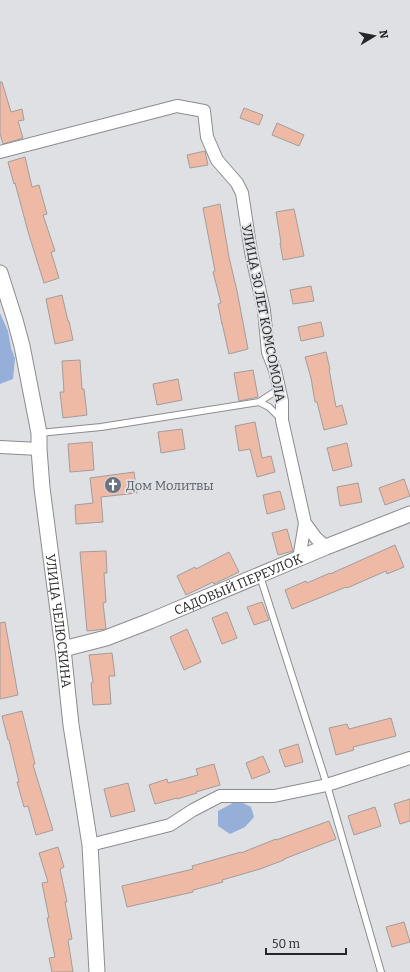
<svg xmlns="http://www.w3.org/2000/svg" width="410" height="972" font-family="Bitter,serif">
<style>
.water{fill:#96afd9}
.building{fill:#eebaa6;stroke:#a29d9c}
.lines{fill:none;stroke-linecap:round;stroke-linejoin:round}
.service-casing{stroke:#8c8c90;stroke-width:8}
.minor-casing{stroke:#8c8c90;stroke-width:14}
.tertiary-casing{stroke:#8c8c90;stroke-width:17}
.service{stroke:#fff;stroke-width:6}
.minor{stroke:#fff;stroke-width:12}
.tertiary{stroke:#fff;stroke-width:15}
.labels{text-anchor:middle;stroke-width:3.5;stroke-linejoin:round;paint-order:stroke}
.street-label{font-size:13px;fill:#272729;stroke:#dfe0e4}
.worship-label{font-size:13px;fill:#5b616d;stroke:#dfe0e4;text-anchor:start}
</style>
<rect width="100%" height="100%" fill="#dfe0e4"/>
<path class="water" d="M0,313L8,331L11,348L15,358L13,379L0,384Z
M233,803H243L251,807L254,817L245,827L230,834L218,826V811Z"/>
<path class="building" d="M0,82H2L11,112L22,109L24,120L18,121L23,138L3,144L0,134Z
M244,108L263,115L259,125L240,118Z
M277,123L304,135L299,146L272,135Z
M205,151L208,165L190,168L187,155Z
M25,157L32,187L39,185L47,214L43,215L55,251L51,252L59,278L44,283L29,235L15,183L14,184L8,162Z
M220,204L229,257L237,291L248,349L229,354L222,323V324L218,304L221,303L213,272L215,271L203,208Z
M294,209L304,256L283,260L280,243H281L276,212Z
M311,286L314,301L293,304L290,290Z
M62,295L68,321H69L73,340L55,344L46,299Z
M321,322L324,336L301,341L298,327Z
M326,352L330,369H329L336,407L342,405L347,424L324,430L317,402H315L311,378L305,357Z
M80,360L82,389H84L87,415L63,418L60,392H64L62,361Z
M253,370L258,397L239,401L234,373Z
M178,379L182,400L157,405L153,384Z
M255,422L262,458L271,456L275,472L257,477L250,449L239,451L235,426Z
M182,429L185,449L161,453L158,432Z
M92,442L94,470L70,472L68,444Z
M347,443L352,466L333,471L327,448Z
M134,472L137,493L101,497L103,522L76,524L75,505L93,503L90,478Z
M404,479L410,496L385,505L379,488Z
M358,483L362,502L340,506L337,487Z
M280,491L285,509L267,514L263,495Z
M287,529L293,551L278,555L272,533Z
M395,545L404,567L387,574L386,571L347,588L346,587L292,609L285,590L306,581L307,583L330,573V574Z
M106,551L107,573H104L106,602L103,603L106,629L87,631L80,552Z
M229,552L239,572L214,584L213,582L186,595L177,576L195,567L196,569Z
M262,602L269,620L254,625L247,607Z
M227,612L237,638L222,644L212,618Z
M5,622L18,695L0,699V623Z
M187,629L201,662L184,670L170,637Z
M112,653L115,676H109L111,704L93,705L91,683L93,682L89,655Z
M22,711L35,764L33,765L53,830L36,835L28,806L24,807L17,782H19L9,740H8L2,716Z
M391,718L396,736L353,747L354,750L336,755L329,728L347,724L349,729Z
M298,744L303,762L285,767L279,750Z
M263,756L270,772L252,779L246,763Z
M214,764L220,785L196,792L197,793L177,799V798L155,804L149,785L167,779L168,783L198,775L196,769Z
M128,783L135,811L111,817L104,789Z
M410,799V821L400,824L394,804Z
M375,807L381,826L354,835L348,816Z
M329,821L336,839L284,859V860L260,869L222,880L223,882L193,890V892L127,907L122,886L193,869L192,866L241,852V853L276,839V840Z
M58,847L64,867L60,869L67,902H65L72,939L68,940L73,972H52L49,958L55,957L47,918H49L42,883L48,882L39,853Z
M404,922L410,942L392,947L386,927Z"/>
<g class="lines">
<g class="service-casing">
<path id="service" d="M259,402L279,389
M39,433L101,427L259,402L269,407L281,419
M260,576L327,785L381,972"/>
</g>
<g class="minor-casing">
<path id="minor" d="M0,152L177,106L204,111L207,137L217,160L237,183L242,193L251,252L264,310L268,352L275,370L282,401V420L305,523L316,538L326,547
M0,447L39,449
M299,559L305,523
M90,845L170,825L193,810L220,796H274L327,785L410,758"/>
</g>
<g class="tertiary-casing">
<g id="tertiary">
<path id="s1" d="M0,273L15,320L22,346L39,433V449L42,488L63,649L71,725L90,845L97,972"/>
<path id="s2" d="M63,649L106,638L150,621L326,547L410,514"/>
</g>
</g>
<use href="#service" class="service"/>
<use href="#minor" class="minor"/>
<use href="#tertiary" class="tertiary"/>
</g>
<defs>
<g id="church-disc" transform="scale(0.9)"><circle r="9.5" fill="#6b7280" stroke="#dfe0e4"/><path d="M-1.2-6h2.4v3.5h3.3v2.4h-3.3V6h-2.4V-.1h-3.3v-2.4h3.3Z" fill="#fff"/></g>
</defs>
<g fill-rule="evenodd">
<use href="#church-disc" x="113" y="485"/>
</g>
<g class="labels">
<g class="street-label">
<text transform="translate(264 313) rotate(79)" y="5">УЛИЦА 30 ЛЕТ КОМСОМОЛА</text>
<text dy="5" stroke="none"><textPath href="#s2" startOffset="187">САДОВЫЙ ПЕРЕУЛОК</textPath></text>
<text dy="5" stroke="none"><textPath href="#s1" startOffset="354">УЛИЦА ЧЕЛЮСКИНА</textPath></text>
</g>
<g class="worship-label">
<text x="126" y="490">Дом Молитвы</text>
</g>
</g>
<g transform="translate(374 36) rotate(80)" stroke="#dfe0e4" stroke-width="3" paint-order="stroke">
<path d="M0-3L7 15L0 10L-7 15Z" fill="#272729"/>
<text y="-6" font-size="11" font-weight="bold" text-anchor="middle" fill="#272729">N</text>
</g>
<path d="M266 948v6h80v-6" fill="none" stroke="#272729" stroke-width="2"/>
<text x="272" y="948" font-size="12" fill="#272729" stroke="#dfe0e4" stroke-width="3" paint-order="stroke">50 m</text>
</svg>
